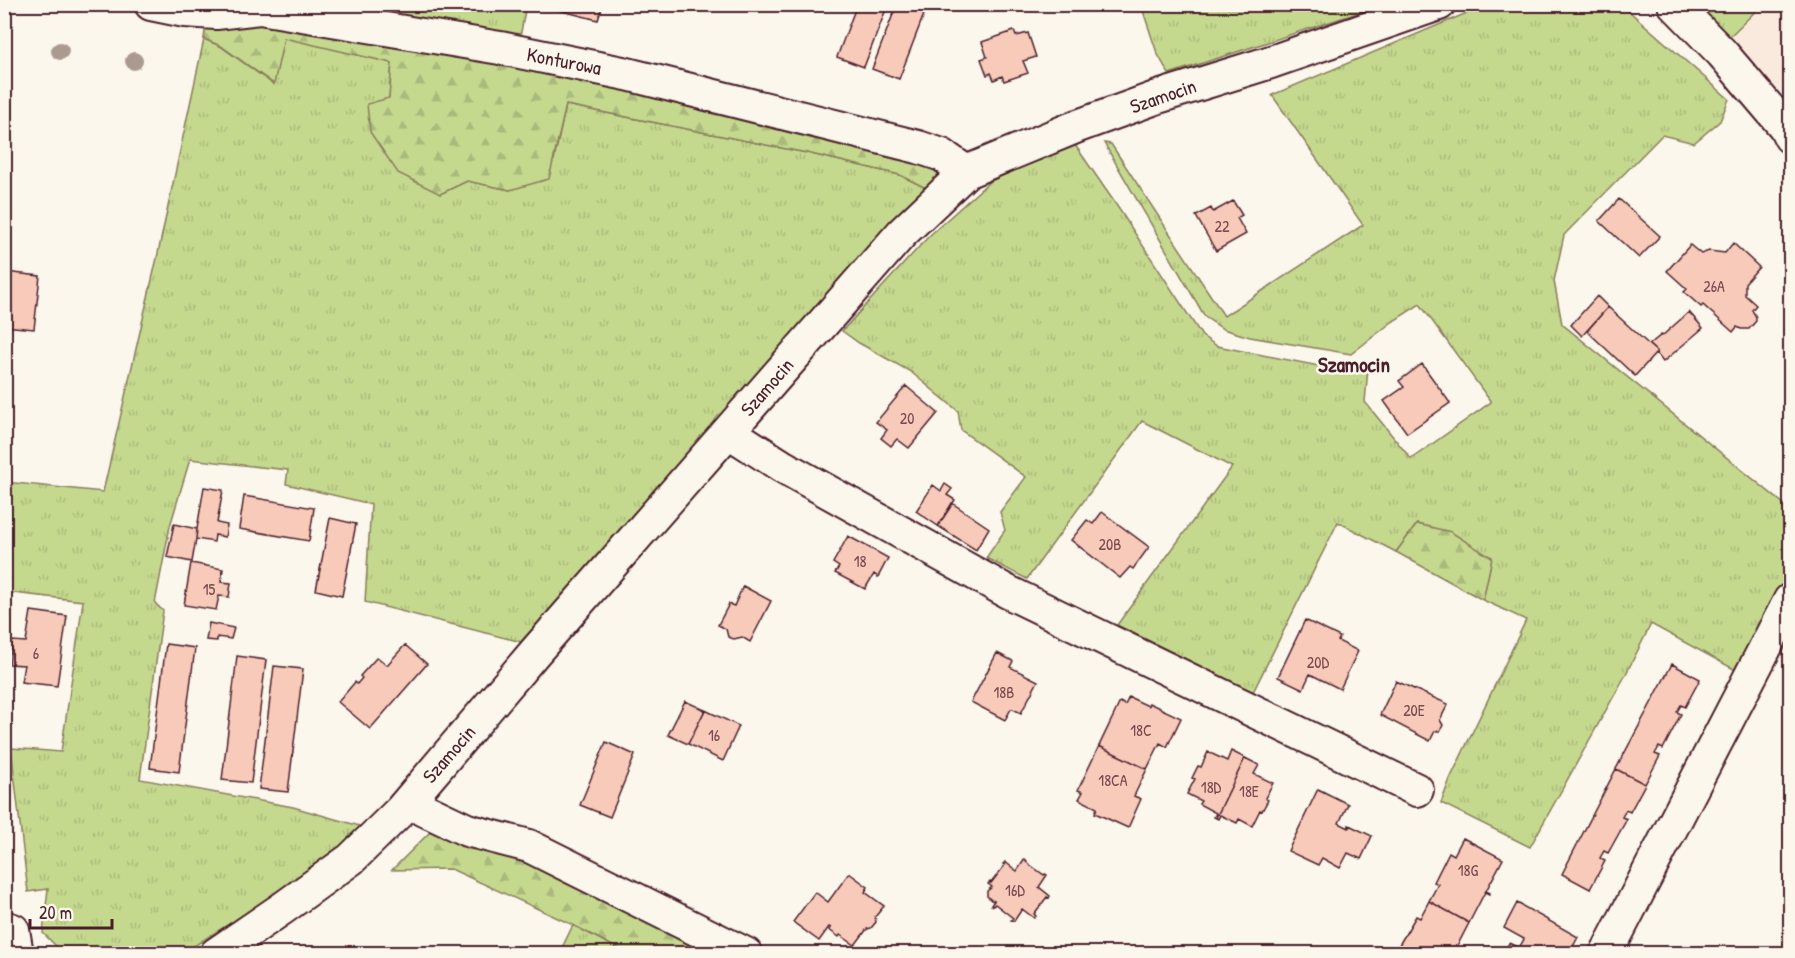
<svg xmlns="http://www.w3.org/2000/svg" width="1795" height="958" font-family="'Patrick Hand',sans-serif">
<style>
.built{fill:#faeadd}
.grass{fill:url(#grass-tufts);stroke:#887c5c;stroke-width:1.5}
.forest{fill:url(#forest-firs);stroke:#887c5c;stroke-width:1.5}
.building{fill:#f8caba;stroke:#4a1f2b;stroke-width:1.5}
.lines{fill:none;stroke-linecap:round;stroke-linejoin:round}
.minor-casing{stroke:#4a1f2b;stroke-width:36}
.minor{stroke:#fbf7ec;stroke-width:32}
.tree{fill:#ab9a90}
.labels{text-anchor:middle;stroke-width:5;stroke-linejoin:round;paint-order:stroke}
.number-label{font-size:16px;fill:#764a4f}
.street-label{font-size:20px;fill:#4a1f2b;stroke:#fbf7ec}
.neighbourhood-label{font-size:21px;font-weight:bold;fill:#4a1f2b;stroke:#fbf7ec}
</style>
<defs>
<pattern id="grass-tufts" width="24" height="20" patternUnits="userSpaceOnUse" patternTransform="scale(1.5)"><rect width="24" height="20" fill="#c5d98e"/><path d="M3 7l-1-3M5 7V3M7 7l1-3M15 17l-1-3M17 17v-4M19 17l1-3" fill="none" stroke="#abba7b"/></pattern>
<pattern id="forest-firs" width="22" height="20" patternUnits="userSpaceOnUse" patternTransform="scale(1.5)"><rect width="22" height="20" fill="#c5d98e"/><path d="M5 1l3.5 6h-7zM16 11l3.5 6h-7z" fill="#abba7b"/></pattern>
</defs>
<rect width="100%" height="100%" fill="#fbf7ec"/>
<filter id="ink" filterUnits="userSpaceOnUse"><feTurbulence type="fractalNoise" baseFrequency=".0167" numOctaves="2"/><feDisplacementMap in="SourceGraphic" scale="12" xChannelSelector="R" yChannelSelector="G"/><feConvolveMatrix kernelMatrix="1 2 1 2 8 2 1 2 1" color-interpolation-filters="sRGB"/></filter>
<g filter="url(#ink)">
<path class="built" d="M1762,5H1790V107L1785,97L1729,37Z"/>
<path class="grass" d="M300,5H526L519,43Z
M1141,5V4L1382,5L1169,74L1157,53Z
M1486,5H1622L1729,99L1720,121L1694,143L1662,135L1564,235L1554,281L1562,324L1790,509V576L1741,673L1651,624L1625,676L1530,847L1441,803L1450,779L1526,620L1483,600L1492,557L1417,524L1396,552L1338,522L1253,692L1117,625L1232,467L1142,421L1027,579L986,558L1005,530L1000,512L1026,477L961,430L958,411L911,372L859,343L842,331L929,236L989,182L1073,142L1117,206L1202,336L1217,346L1324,367L1368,368L1365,402L1411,459L1491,402L1420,304L1392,322L1351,354L1250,337L1223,329L1205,317L1104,143L1111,144L1224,316L1363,225L1272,95Z
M1694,5H1762L1729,37Z
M284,37L392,63L389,99L440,194L467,181L510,190L554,160L566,105L807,153L900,175L932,191L529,644L365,602L371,504L286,484L288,470L190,459L170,526L155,603L163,611L140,779L293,807L367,828L327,862L183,953H63L43,933L48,889L28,892L11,748L61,752L83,601L5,592V482L103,492L157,258L204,39L220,46L273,84Z
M573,925L626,953L559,954Z"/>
<path class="forest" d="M260,16L573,70L939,164L942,181L932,191L900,175L807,153L566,105L549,179L510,190L467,181L440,194L398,173L370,132L367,104L389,98L392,63L284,38L274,84L221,46L204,39L206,21Z
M1417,524L1451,532L1492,558L1483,600L1396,552Z
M430,832L475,835L721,953H626L573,925L451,869L392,870Z"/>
<path class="building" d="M555,4H603L598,20L554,9Z
M857,4H888L864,67L837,57Z
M897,4H928L899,79L872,69Z
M1014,31L1016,36L1028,33L1036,57L1023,61L1028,73L1004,81L1002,76L994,80L991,73L987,75L981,59L987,57L982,42Z
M1619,199L1660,236L1639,258L1599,221Z
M1233,201L1242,215L1237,218L1246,234L1216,251L1196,216L1211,208L1213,212Z
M1733,243L1759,267L1745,283V295L1756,305L1752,310L1756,317V321L1749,329H1741L1737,327L1733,332L1703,305L1701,307L1684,292L1687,289L1667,271L1690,245L1701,254L1709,251L1725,253Z
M5,272L40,276L34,329L4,326Z
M1597,296L1608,307L1582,336L1571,325Z
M1608,307L1657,352L1635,376L1587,331Z
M1689,312L1703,328L1663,362L1656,353L1657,352L1649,345L1661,335L1662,336Z
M1422,364L1450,403L1407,433L1384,401L1404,387L1399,381Z
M906,386L938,413L909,448L897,439L891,446L881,438L887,430L876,422Z
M945,484L952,489L947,495L955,500L938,526L916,511L933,485L941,491Z
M204,487L223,490L217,523L227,525L225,537L215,535L214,542L196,539L197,529Z
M244,496L314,508L309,541L239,529Z
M952,503L989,528L976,550L938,526Z
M1102,512L1149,547L1133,569L1130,567L1120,578L1071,540L1087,520L1093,524Z
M330,518L356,524L342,596L316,590Z
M174,524L197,529L196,539L192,562L167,557Z
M848,536L888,558L878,577L874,574L865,589L835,573L839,567L833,563Z
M191,563L223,569L221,582L231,583L229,597L219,596L216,610L184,605Z
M743,586L771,601L750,642L742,637L734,639L728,637L726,629L718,625L729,604L734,606Z
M31,611L67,616L57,686L21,682L24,665L9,664L12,641L26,642Z
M1305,620L1340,637L1338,641L1358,651L1340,689L1310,674L1303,689L1278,677Z
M209,623L234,628L231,639L217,637V641L206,640Z
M166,644L195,648L179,772L150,768Z
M405,645L427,664L370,729L338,702L355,682L357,684L362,678L360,676L377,657L387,665Z
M997,653L1013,661L1010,667L1038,681L1021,713L1013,709H1011L1005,720L971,702Z
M237,656L266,660L251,783L222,780Z
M1672,664L1700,679L1685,707L1681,705L1677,712L1681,714L1663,749L1659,747L1655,754L1660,756L1645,784L1616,769Z
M274,666L303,669L288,792L259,789Z
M1396,681L1448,704L1440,720L1443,725L1440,731H1435L1430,741L1380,715Z
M1129,697L1148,706L1149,703L1181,718L1167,747L1160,743L1147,769L1099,746L1120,702L1125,705Z
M685,701L705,710L688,744L668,735Z
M705,710L739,726L723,761L688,744Z
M606,742L635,755L610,817L580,805Z
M1099,746L1147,769L1134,796L1141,799L1128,828L1095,813L1097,808L1079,799L1083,792L1078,790Z
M1231,751L1245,758L1216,818L1214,817L1216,813L1199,804L1201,801L1187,794L1195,779L1192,778L1198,766L1201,767L1208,752L1227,761Z
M1245,758L1259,765L1254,774L1273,783L1265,798L1268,800L1262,811L1260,810L1252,826L1239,819L1237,823L1220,815L1218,819L1216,818Z
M1616,769L1645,784L1630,812L1626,810L1622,817L1627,819L1608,853L1604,851L1600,858L1605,861L1590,889L1562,874Z
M1318,789L1348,804L1339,823L1349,828V825L1372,836L1361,859L1348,853L1340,868L1322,858L1318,865L1288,851Z
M1463,838L1503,859L1486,891L1490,893L1489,894L1485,892L1469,923L1429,901L1438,884L1434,882L1449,852L1454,855Z
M1025,859L1027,861L1026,862L1044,875L1045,874L1047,875L1039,887L1050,896L1049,898L1047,897L1034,914L1036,916L1034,918L1022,909L1014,921L1011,920L1013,918L995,904L993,906L991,905L994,901L991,900L987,896V891L992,887L988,884L990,882L991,883L1005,865L1003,864L1005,862L1017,871Z
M849,873L868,887L865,892L884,906L875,917L876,922L871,928L867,929L855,945L840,935L839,937L829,930L831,928L829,927L819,941L793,922L815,892L828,902Z
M1429,901L1469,923L1453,954H1401L1404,947L1399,945L1416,916L1420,918Z
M1517,903L1578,937L1569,954H1503L1509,943L1519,948L1524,939L1504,928Z"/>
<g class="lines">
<g class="minor-casing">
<path id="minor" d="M151,4L185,11L216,13L260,8L500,48L627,74L918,147L942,155L966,172
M1674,4L1722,53L1785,127L1790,137
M729,432L782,466L1008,592L1417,790
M408,802L467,830L529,846L746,954
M4,927L13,930L17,954
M216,954L283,908L351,859L400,811L535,652L902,233L966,172L1078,126L1158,97L1271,62L1439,4
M1606,954L1790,600"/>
</g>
<use href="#minor" class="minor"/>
</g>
<g class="tree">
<circle cx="60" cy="51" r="9"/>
<circle cx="134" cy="61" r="9"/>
</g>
</g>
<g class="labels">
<g class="number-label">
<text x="1222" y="232">22</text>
<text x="1714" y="292">26A</text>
<text x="907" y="424">20</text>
<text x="1110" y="550">20B</text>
<text x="860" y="567">18</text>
<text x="209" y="595">15</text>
<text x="36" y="659">6</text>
<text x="1318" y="668">20D</text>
<text x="1004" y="698">18B</text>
<text x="1414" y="716">20E</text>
<text x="1141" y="736">18C</text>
<text x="714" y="741">16</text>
<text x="1113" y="786">18CA</text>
<text x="1211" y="793">18D</text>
<text x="1249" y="797">18E</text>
<text x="1468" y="876">18G</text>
<text x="1015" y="896">16D</text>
</g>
<g class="street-label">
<text transform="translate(564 61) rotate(11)" y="7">Konturowa</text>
<text transform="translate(1163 96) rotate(-19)" y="7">Szamocin</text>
<text transform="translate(767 387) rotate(-49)" y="7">Szamocin</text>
<text transform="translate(449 754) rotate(-49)" y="7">Szamocin</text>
</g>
<g class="neighbourhood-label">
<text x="1354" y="372">Szamocin</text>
</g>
</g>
<rect width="1795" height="958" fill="none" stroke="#fbf7ec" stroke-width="24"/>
<rect x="12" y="12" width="1771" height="934" fill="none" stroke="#4a1f2b" stroke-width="2" filter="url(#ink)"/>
<path d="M30 919v9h82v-9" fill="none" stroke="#4a1f2b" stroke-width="3"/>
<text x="39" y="919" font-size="18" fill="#4a1f2b" stroke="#fbf7ec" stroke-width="4.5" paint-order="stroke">20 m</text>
</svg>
